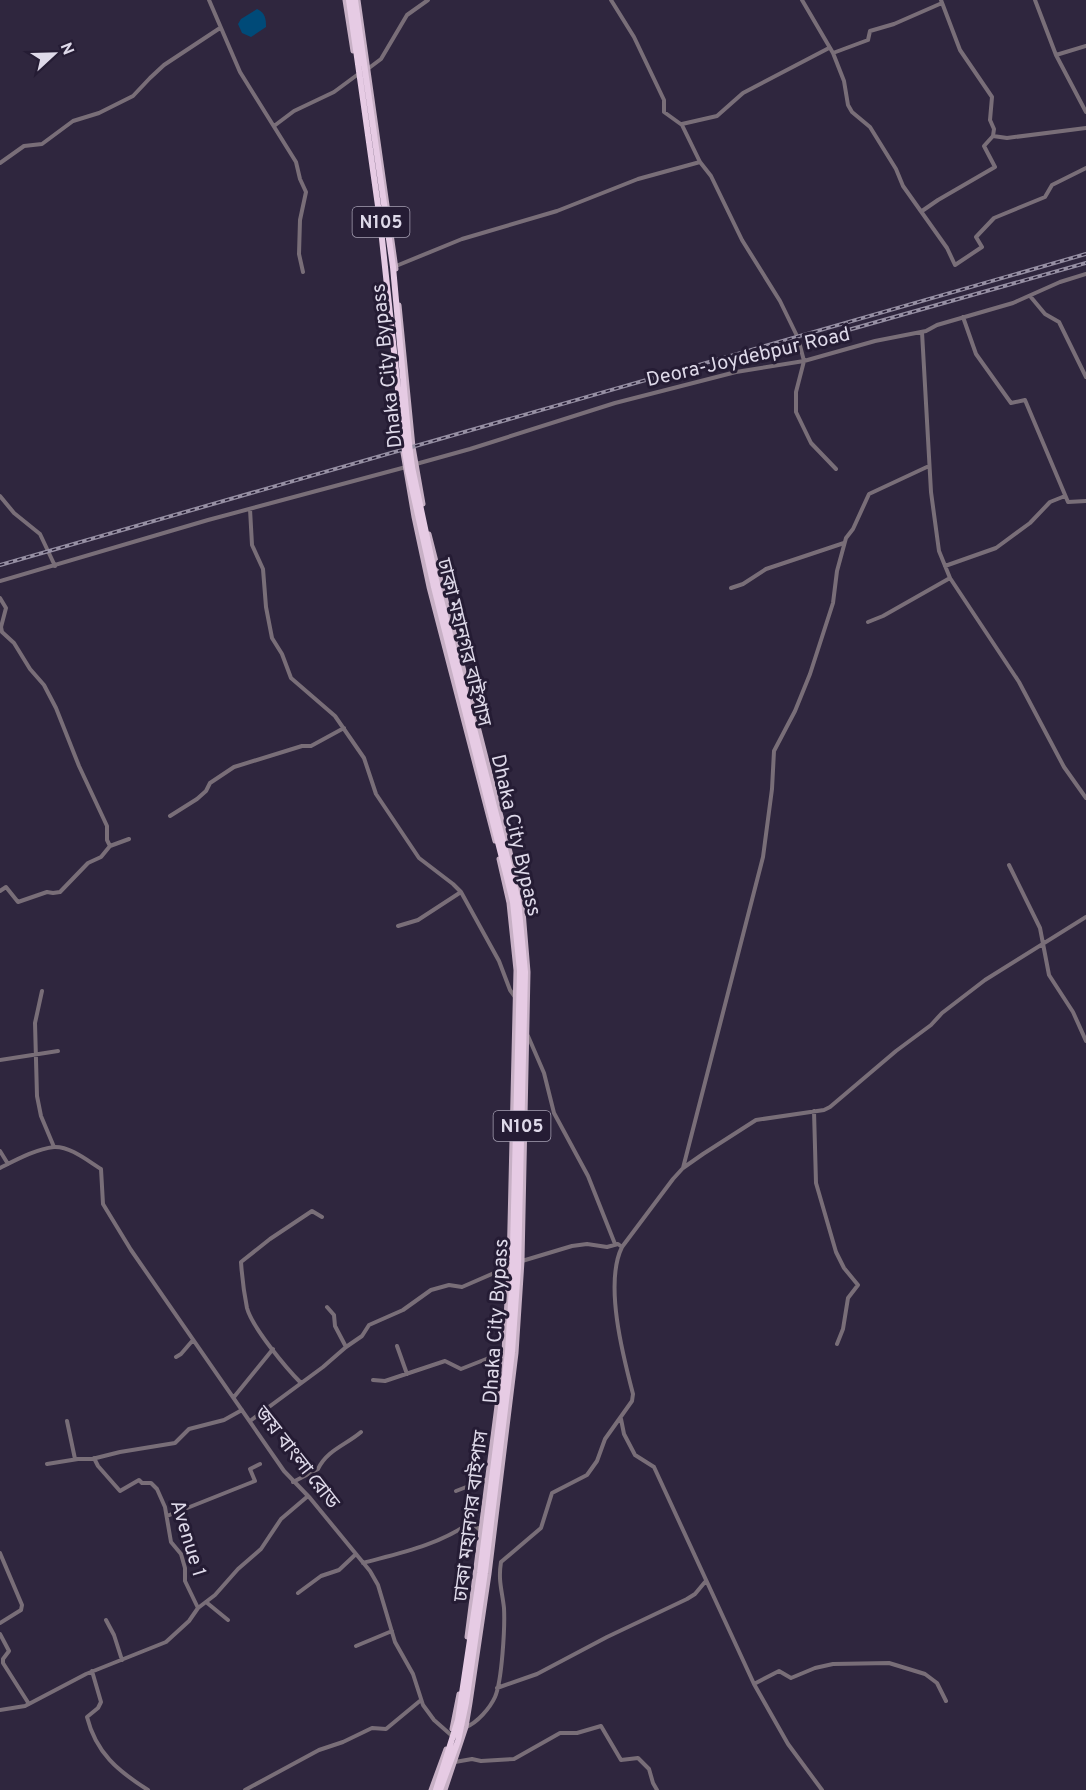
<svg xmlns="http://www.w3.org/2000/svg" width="1086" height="1790" font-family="Overpass,'Noto Sans Bengali',sans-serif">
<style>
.water{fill:#004a78}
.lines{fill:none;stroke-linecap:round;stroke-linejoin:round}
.minor{stroke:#796e78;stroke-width:4}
.major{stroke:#c7b0c5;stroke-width:5}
.highway{stroke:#e6cbe4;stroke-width:6}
.rail-casing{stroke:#968fa3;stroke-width:4}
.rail{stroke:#251c34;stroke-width:1.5;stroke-dasharray:4.5;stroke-linecap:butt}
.highway-bridge{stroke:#e6cbe4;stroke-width:6}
.labels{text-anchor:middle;stroke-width:6;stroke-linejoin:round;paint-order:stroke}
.shield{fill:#251c34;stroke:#a6a0b3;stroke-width:1.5}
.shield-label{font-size:18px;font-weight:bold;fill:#ded9e9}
.street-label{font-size:20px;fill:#ded9e9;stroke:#251c34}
</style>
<rect width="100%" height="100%" fill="#2f263e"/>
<path class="water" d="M257,9C265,13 266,18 266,27L251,37L242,33L238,24L241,19Z"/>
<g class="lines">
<path class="minor" d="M209,0L240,72L296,162L300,179L306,192L300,220L299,254L303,272
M611,0L634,37L664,100V112L682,125L700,162L711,176L742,240L780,301L798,338L804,361L796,392V412L811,443L836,469
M802,0L833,53L844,81L848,105L852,112L870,127L896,169L903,186L947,248L955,265
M1035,0L1056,55L1086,112
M833,53L868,40L870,31L894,24L942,3
M1056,55L1086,46
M369,68L381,59L407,15L428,0
M682,124L717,116L743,93L829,48
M274,126L294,111L334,92L357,75
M993,136L1007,138L1086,128
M0,163L24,146L42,144L73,121L99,113L133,96L150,78L164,65L220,28
M922,211L938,200L995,167L984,146L993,136L994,129L990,120L992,97L960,50L941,0
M955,265L982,247L976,237L994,218L1045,197L1052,185L1086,168
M396,266L462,239L557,211L638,179L700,162
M1030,296L1045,314L1059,322L1086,377
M963,317L976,354L1011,403L1025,400L1068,502L1086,501
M922,332L931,492L939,551L950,578L1019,682L1064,767L1086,798
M416,464L470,449L615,403L736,372L804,361L875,341L926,331L937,325L1013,303L1060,282L1086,274
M0,496L14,513L40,534L55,566
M250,509L252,545L263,569L266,607L272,638L282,654L291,678L335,716L364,758L376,794L419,858L453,884L461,892L499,961L510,990L515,997
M945,566L996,548L1030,523L1050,502L1065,496
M0,581L208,520L406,467
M731,588L743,584L766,569L844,543
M0,598L6,608L1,627L2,632L14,643L30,669L44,685L56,708L79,766L107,826V840L110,846
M868,622L883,616L950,578
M170,816L197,799L206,791L210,783L234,767L302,746H311L344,728
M1009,865L1040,928L1049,975L1073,1012L1086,1041
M0,891L6,887L18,902L47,892L53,893L60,892L88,863L101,857L110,846L129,839
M398,926L418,920L461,892
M42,991L35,1023L37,1096L41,1116L54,1147
M528,1036L544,1073L554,1113L588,1176L615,1244
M0,1060L58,1051
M814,1111L816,1183L836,1252L844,1268L858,1285L848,1298L843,1329L837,1344
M0,1151L8,1164
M0,1168C16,1160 36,1149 54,1147C70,1146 88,1161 101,1169L103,1204L131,1250L284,1471L310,1498L370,1571L378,1585L395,1642L413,1674L423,1705L434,1720L451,1735
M683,1168L763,857L772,789L774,751L795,711L810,674L833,603L837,571L846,538L853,529L869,494L929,466
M522,1261L572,1246L587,1244L607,1247L618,1244L622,1247
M327,1307L334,1315L335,1326L346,1347
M397,1346L407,1374
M176,1357L181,1354L193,1340
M373,1380L385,1381L445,1361L461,1369L504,1352
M301,1383C286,1368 252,1327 247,1308C244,1293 242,1277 241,1262L270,1239L312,1211L322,1217
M234,1397L273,1349
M621,1419L624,1434L635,1455L654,1467L754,1684
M67,1421L75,1459
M250,1421L323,1367L346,1347L362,1336L369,1325L403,1310L431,1290L449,1285L462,1287L508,1267
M94,1458L98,1466L120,1491L139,1480L142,1483H151L157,1489L165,1507L171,1542L181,1554L185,1568V1581L198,1608
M47,1464L78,1459H92L120,1452L175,1443L189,1429L224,1420L242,1410
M293,1482L318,1469C327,1450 346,1445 361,1432
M456,1491L487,1479
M167,1516L255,1481L250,1469L260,1464
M0,1553L22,1605L21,1610L0,1623
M363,1563C400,1553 439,1545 471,1522L480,1530
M298,1593L321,1576L339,1570L356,1554
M206,1602L228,1620
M106,1620L114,1635L122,1660
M0,1634L9,1651L3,1659V1663L29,1704
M356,1646L392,1631
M92,1671L101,1702L98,1708L87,1717C96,1753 118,1771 148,1790
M497,1688L537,1674L607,1637L687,1599L695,1594L705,1582
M0,1710L25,1706L86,1674L166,1642L189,1621L198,1608L215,1595L238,1569L261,1549L281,1519L308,1496
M466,1727C477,1723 490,1708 495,1697C502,1681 505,1627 504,1608C502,1590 498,1581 501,1562L541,1528L552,1493L587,1475L597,1461L605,1439L632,1401L633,1394C623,1356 604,1283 622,1247L673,1179L683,1168L703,1154L756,1120L824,1110L830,1107L896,1051L931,1025L942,1013L985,980L1086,917
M455,1762L472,1759L481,1761L514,1759L560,1733H577L601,1726L621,1760L638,1758L649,1769L653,1783L657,1790
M245,1790L319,1750L343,1742L372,1728L386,1729L421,1700
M822,1790L788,1744L754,1684L779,1671L791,1678L815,1668L833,1664L889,1663L925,1674L937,1683L946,1701"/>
<path class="major" d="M345,0L353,51
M358,0L396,269
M399,305L413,447L423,504
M400,435L414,517L429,587L495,841
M429,534L522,899L528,972L522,1261L516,1353L489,1574L470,1703L466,1727L445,1790
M467,1637L504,1352L509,1267L516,970L509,903L499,859
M452,1729L459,1694
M431,1790L446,1749"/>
<path class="highway" d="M349,0L380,220L404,445
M355,0L393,267L409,444
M412,467L436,580L518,900L525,972L518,1268L512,1352L485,1572L466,1703L458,1741L440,1790
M408,470L434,587L513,902L520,971L512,1287L508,1352L480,1573L458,1720L436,1790"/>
<g class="rail-casing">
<path id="rail" d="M834,334L1086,263
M0,565L1086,254"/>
</g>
<use href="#rail" class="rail"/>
<path class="highway-bridge" d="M409,444L412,467
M404,445L408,470"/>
</g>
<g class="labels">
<g class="shield">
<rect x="352.5" y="207" width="57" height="30" rx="4.5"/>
<rect x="493.5" y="1111" width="57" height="30" rx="4.5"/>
</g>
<g class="shield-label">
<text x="381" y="228">N105</text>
<text x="522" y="1132">N105</text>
</g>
<g class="street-label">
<text transform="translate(748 356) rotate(-13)" y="7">Deora-Joydebpur Road</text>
<text transform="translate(386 366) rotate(-96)" y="7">Dhaka City Bypass</text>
<text transform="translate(465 642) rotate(76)" y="7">ঢাকা মহানগর বাইপাস</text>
<text transform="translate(517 835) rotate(77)" y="7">Dhaka City Bypass</text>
<text transform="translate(495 1321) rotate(-86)" y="7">Dhaka City Bypass</text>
<text transform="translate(298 1457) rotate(52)" y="7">জয় বাংলা রোড</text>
<text transform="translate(470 1516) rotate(-83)" y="7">ঢাকা মহানগর বাইপাস</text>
<text transform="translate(189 1538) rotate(73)" y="7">Avenue 1</text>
</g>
</g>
<g transform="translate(54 54) rotate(68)" stroke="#251c34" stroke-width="4.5" paint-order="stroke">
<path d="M0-4.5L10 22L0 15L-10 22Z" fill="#ded9e9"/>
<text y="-9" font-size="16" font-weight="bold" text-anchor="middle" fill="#ded9e9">N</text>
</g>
</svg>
